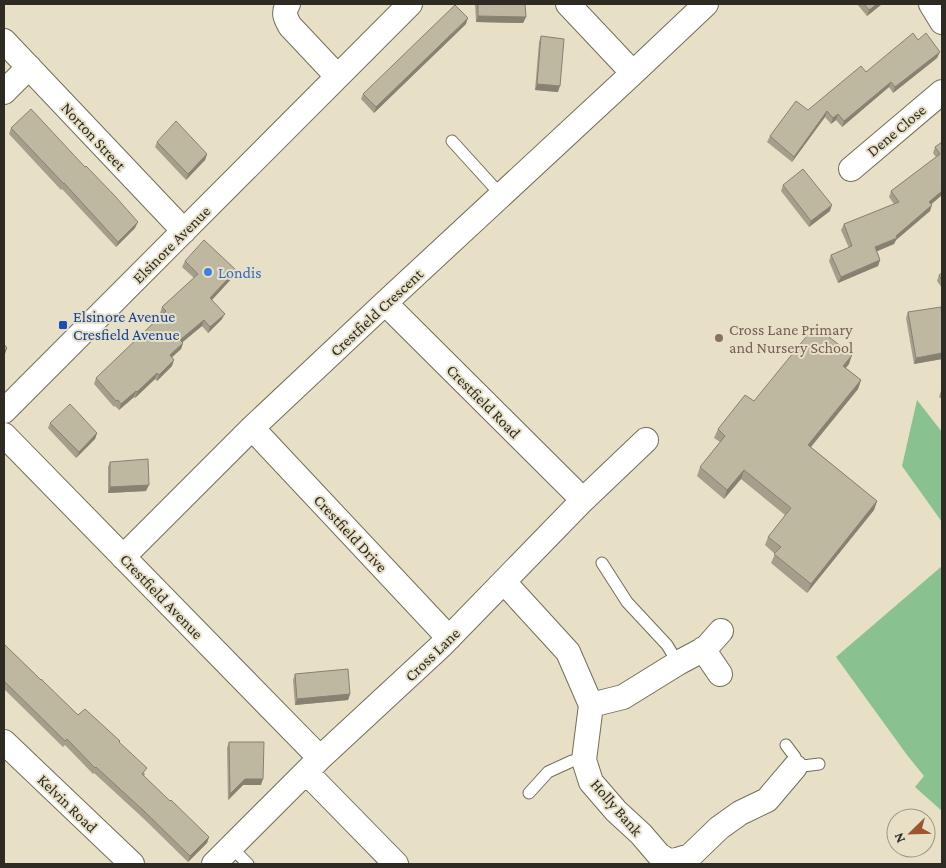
<svg xmlns="http://www.w3.org/2000/svg" width="946" height="868" font-family="'Crimson Pro',serif">
<style>
.green{fill:#89c191}
.lines{fill:none;stroke-linecap:round;stroke-linejoin:round}
.lane-casing{stroke:#746d58;stroke-width:13}
.street-casing{stroke:#746d58;stroke-width:26}
.lane{stroke:#fff;stroke-width:11}
.street{stroke:#fff;stroke-width:24}
.wall{fill:#a49e8a}
.shaded-wall{fill:#868171}
.building{fill:#bfb8a1;stroke:#868171}
.shop-dot{fill:#3f7fe0;stroke:#e7e0c7;stroke-width:2}
.transit-dot{fill:#1a4fb4;stroke:#e7e0c7;stroke-width:2}
.education-dot{fill:#8d6e63;stroke:#e7e0c7;stroke-width:2}
.labels{text-anchor:middle;stroke-width:4;stroke-linejoin:round;paint-order:stroke}
.street-label{font-size:16px;fill:#2e2b22;stroke:#e7e0c7}
.shop-label{font-size:16px;fill:#366cbe;stroke:#e7e0c7;text-anchor:start}
.transit-label{font-size:16px;fill:#164399;stroke:#e7e0c7;text-anchor:start}
.education-label{font-size:16px;fill:#785e54;stroke:#e7e0c7;text-anchor:start}
</style>
<rect width="100%" height="100%" fill="#e7e0c7"/>
<path class="green" d="M917,400L942,432V522L902,466Z
M942,566V811L915,787L924,776L907,755L836,657Z"/>
<g class="lines">
<g class="lane-casing">
<path id="lane" d="M452,141L501,195
M602,563L627,602L667,645L678,663
M786,745L795,757V767L819,764
M529,793L548,772L572,761L584,760
M231,847L248,864"/>
</g>
<g class="street-casing">
<path id="street" d="M288,4C283,13 285,17 290,26L337,76
M568,4L633,73
M931,4L942,22
M4,41L184,231
M4,92L29,67
M851,169L942,92
M385,303L583,500
M4,411L410,4
M252,428L449,638
M4,435L320,758
M123,557L252,428L385,303L633,73L706,4
M504,582L568,652L591,705L584,760L591,782L616,811L641,834L659,855L667,860L674,861L690,856L719,828L740,813L767,800L795,767
M703,649L720,674
M591,705L623,697L678,663L706,648L721,631
M4,742L132,864
M306,772L396,864
M214,864L320,758L442,645L583,500L646,440"/>
</g>
<use href="#lane" class="lane"/>
<use href="#street" class="street"/>
</g>
<path class="wall" d="M475,4H525L526,17L523,23L476,22Z
M857,4H882L867,16Z
M466,24L374,113L361,99L363,94Z
M541,36L558,92L535,90L539,42Z
M918,40L937,58L893,93L889,87L842,127L836,120L831,124L825,117L792,162L767,142L770,136L866,72Z
M11,128L135,228L116,247L62,189L61,190L9,134Z
M157,142L207,154L205,160L186,180L155,147Z
M942,142V195L931,204L930,211L896,240L894,244L877,251L880,260L878,266L838,283L829,261L831,255L849,248L841,230L844,224L894,204L889,197L891,191L936,157L933,153L935,147Z
M783,185L830,211L809,227L781,191Z
M185,261L234,276L212,300L222,319L208,333L202,326L182,342L183,343L181,349L172,357V366L157,381L155,379L135,398L134,397L119,410L115,406L114,407L94,384L96,378L162,315L160,313L162,307L194,278L182,267Z
M942,273V288L937,281L939,275Z
M908,312L942,318V359L914,364L906,318Z
M849,364L846,368L861,380L858,389L811,447L877,501L874,510L807,593L771,563L775,554L765,545L768,537L785,515L741,479L724,499L697,476L700,467L720,442L714,438L718,429L754,401Z
M942,388V399L939,397Z
M50,423L97,433L95,439L76,458L48,428Z
M110,462L146,491L108,493V467Z
M4,644L41,680L78,715L120,741L119,743L145,774L144,776L170,801L209,837L207,843L188,862L143,818L94,773L93,774L65,745L63,747L4,689Z
M295,674L350,694L348,700L295,705L293,680Z
M229,742L261,785H243L228,800L227,748Z"/>
<path class="shaded-wall" d="M877,4H882L867,16L869,10Z
M478,16L526,17L523,23L476,22Z
M468,18L466,24L374,113L376,107Z
M940,52L937,58L893,93L895,87Z
M891,82L889,87L842,127L844,121Z
M537,84L560,86L558,92L535,90Z
M827,111L825,117L792,162L794,157Z
M838,114L836,120L831,124L833,118Z
M207,154L205,160L186,180L188,174Z
M942,191V195L927,208L929,202Z
M832,205L830,211L809,227L811,221Z
M932,205L930,211L896,240L894,244L873,253L875,247L896,236Z
M138,222L135,228L116,247L118,242Z
M880,260L878,266L838,283L841,277Z
M236,270L234,276L208,304L210,298Z
M225,314L222,319L208,333L210,327Z
M204,320L202,326L178,346L180,340Z
M183,343L181,349L168,361L170,355Z
M7,348L5,354L4,355V352Z
M942,353V359L914,364L916,358Z
M852,355L849,364L840,374L843,366Z
M174,360L172,366L157,381L159,375Z
M157,373L155,379L135,398L137,392Z
M861,380L858,389L805,454L808,445Z
M136,391L134,397L119,410L121,404Z
M97,433L95,439L76,458L79,452Z
M744,470L741,479L724,499L727,490Z
M149,485L146,491L108,493L110,487Z
M877,501L874,510L807,593L811,584Z
M350,694L348,700L295,705L297,699Z
M245,779H263L261,785H243L228,800L230,794Z
M209,837L207,843L188,862L190,856Z"/>
<path class="building" d="M478,4H525L526,17L478,16Z
M864,4H877L869,10Z
M455,5L468,18L376,107L363,94Z
M913,33L918,40L926,33L940,52L895,87L891,82L844,121L838,114L833,118L827,111L794,157L770,136L796,101L808,110L861,66L866,72Z
M541,36L564,39L560,86L537,84Z
M31,109L85,167L86,166L114,195L138,222L118,242L64,183V184L11,128Z
M176,121L207,154L188,174L157,142Z
M942,142V191L929,202L932,205L896,236L897,238L875,247L880,260L841,277L831,255L852,246L844,224L899,202L891,191L940,154L935,147Z
M803,169L832,205L811,221L783,185Z
M204,240L236,270L210,298L225,314L210,327L204,320L180,340L183,343L170,355L174,360L159,375L157,373L137,392L136,391L121,404L118,400L116,401L96,378L166,311L162,307L198,274L185,261Z
M942,273V280L939,275Z
M941,307L942,318V353L916,358L908,312Z
M815,326L852,355L843,366L861,380L808,445L877,501L811,584L774,554L781,547L768,537L791,508L744,470L727,490L700,467L725,436L718,429L745,395L754,401Z
M4,344L7,348L4,352Z
M70,404L97,433L79,452L50,423Z
M148,459L149,485L110,487V462Z
M4,644L41,680V679L78,715L85,709L120,741L119,742L147,768L142,774L170,801L171,800L209,837L190,856L145,812L96,767L95,768L67,739L65,741L4,681Z
M348,669L350,694L297,699L295,674Z
M229,742H264L263,779H245L230,794Z"/>
<circle class="shop-dot" cx="208" cy="272" r="5"/>
<rect class="transit-dot" x="58" y="320" width="10" height="10" rx="2.5"/>
<circle class="education-dot" cx="719" cy="338" r="5"/>
<g class="labels">
<g class="street-label">
<text transform="translate(896 130) rotate(-40)" y="6">Dene Close</text>
<text transform="translate(94 136) rotate(47)" y="6">Norton Street</text>
<text transform="translate(171 244) rotate(-45)" y="6">Elsinore Avenue</text>
<text transform="translate(376 312) rotate(-43)" y="6">Crestfield Crescent</text>
<text transform="translate(484 401) rotate(45)" y="6">Crestfield Road</text>
<text transform="translate(351 533) rotate(47)" y="6">Crestfield Drive</text>
<text transform="translate(162 596) rotate(46)" y="6">Crestfield Avenue</text>
<text transform="translate(432 654) rotate(-44)" y="6">Cross Lane</text>
<text transform="translate(68 803) rotate(44)" y="6">Kelvin Road</text>
<text transform="translate(617 807) rotate(49)" y="6">Holly Bank</text>
</g>
<g class="shop-label">
<text x="218" y="278">Londis</text>
</g>
<g class="transit-label">
<text x="73" y="322">Elsinore Avenue<tspan x="73" dy="18">Cresfield Avenue</tspan></text>
</g>
<g class="education-label">
<text x="729" y="335">Cross Lane Primary<tspan x="729" dy="18">and Nursery School</tspan></text>
</g>
</g>
<rect width="946" height="868" fill="none" stroke="#2e2b22" stroke-width="10"/>
<g transform="translate(911 833) rotate(247)"><circle r="24" fill="#e7e0c7" stroke="#9d9885"/>
<path d="M0-4L9 19L0 12L-9 19Z" fill="#9c552d"/>
<text y="-8" font-size="14" font-weight="bold" text-anchor="middle" fill="#2e2b22">N</text>
</g>
</svg>
